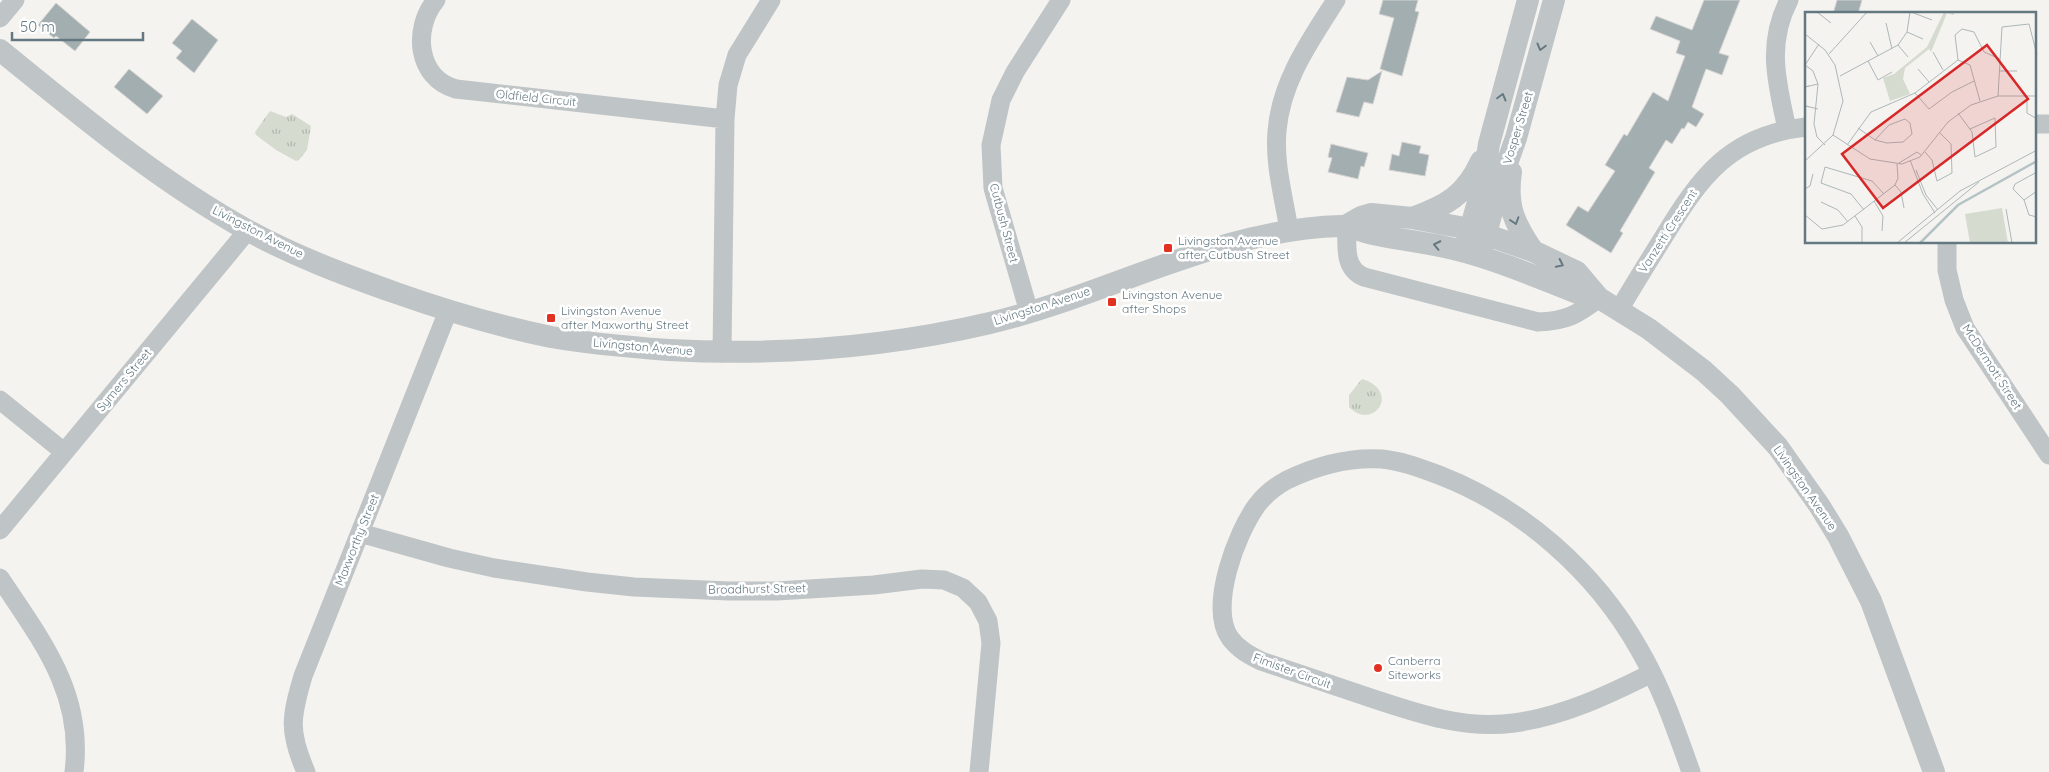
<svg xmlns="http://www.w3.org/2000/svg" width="2049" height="772" font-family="Quicksand,sans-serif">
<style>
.grass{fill:url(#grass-tufts)}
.building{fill:#a3aeb1;stroke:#d5d4d2}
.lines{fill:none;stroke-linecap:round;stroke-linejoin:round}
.minor{stroke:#bfc4c6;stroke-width:19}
.tertiary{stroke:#bfc4c6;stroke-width:22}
.oneway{stroke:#637881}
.poi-dot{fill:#e23121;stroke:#fff;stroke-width:2}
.labels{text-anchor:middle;stroke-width:5;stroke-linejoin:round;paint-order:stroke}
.street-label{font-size:12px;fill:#637881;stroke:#fff}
.poi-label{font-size:12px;fill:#637881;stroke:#fff;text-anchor:start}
.inset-river{fill:none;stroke:#b4c3c5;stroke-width:2.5}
.inset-road{fill:none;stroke:#adb7b9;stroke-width:1}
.view{fill:#d62828;fill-opacity:0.15;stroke:#d62828;stroke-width:2.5}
.inset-edge{fill:none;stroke:#637881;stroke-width:2.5}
</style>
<defs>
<pattern id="grass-tufts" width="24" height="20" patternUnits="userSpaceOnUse" patternTransform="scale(1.25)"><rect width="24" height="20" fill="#d6dbd0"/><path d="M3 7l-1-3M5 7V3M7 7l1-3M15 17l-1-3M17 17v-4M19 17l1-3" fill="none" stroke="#b1b6ae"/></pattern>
</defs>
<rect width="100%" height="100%" fill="#f4f3ef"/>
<path class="grass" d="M270,111L286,117L292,114L311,126L307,150L299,160L296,161L276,150L256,135L255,132Z
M1362,379C1402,391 1373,432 1349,407V395Z"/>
<path class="building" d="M1383,0H1418L1415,11L1419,12L1402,76L1380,69L1394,18L1379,14Z
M1704,0H1740L1719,53L1729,56L1722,75L1706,69L1692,107L1704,114L1696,127L1688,122L1684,129L1682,128L1672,144L1666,140L1649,168L1655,172L1620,231L1623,233L1611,253L1566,225L1578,206L1588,212L1615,171L1605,165L1624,134L1627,136L1653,92L1668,101L1685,56L1676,53L1680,41L1650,29L1656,16L1692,30Z
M1837,0H1862L1858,14H1833Z
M56,3L90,32L75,51L56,36L54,38L38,25Z
M192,19L218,40L194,73L176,58L182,51L172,43Z
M129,69L163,96L147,114L114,87Z
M1382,71L1373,104L1364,102L1359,117L1336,112L1347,77L1368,80Z
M1402,142L1421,146L1419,153L1429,155L1425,176L1389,170L1392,154L1399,156Z
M1331,144L1368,153L1364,167L1361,166L1358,179L1328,172L1332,158L1328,157Z"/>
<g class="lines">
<path class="minor" d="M436,0C412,29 417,78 456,89L725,119
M0,18L15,0
M2035,124H2049
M1787,129C1777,83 1766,44 1789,0
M1347,225C1347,245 1343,268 1364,277L1538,322C1566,321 1577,315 1599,298
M1289,230C1284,198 1274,164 1277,131C1281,81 1310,41 1336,0
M1947,242V270L1954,300L1965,328L2049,455
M1619,310C1633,286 1648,262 1663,238C1700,177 1730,135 1806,127
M1029,312L993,188L991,145L1001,100L1015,72L1061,0
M722,353L725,119L728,85L737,55L771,0
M0,400L64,452
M0,530L248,230
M360,533L449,558L494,568L587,582L634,587L729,591H777L874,585L922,579L944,580L963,588L978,602L988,621L991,643L979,772
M0,578C41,640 84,693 74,772
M1652,673C1608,695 1564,716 1514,723C1462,730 1414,712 1365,696C1330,684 1296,673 1261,661C1249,655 1238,649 1230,638C1208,607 1237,532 1257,505C1264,496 1276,486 1287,480C1316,466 1350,457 1382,459C1402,461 1420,468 1439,475C1522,507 1595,571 1639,649C1662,688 1676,730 1691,772
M306,772C288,731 291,717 303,676L448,311"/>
<path class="tertiary" d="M0,50C79,114 157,180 247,230C294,256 345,275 396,293C447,311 498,326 551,337C590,344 629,347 669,350C779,356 883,348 990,323C1108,295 1218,229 1341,226C1353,226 1362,232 1373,234C1404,241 1435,243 1465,252C1506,263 1546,281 1585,296L1599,298
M1511,172C1506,206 1514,223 1533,251
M1412,218C1446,206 1466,195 1481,161
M1347,225L1361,217L1371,214L1412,218L1470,229L1533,251L1577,272L1599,298L1649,329L1704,371L1730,395L1778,447L1819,505L1838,536L1871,601L1934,772
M1466,244L1482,188L1489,144L1528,0
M1482,248L1499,186L1516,138L1554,0"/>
</g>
<defs><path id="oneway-chevron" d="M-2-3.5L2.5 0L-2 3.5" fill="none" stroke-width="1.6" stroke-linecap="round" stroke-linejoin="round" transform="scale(1.25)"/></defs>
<g class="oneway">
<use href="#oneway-chevron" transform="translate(1541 47) rotate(105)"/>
<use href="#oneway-chevron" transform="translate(1502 97) rotate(-75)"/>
<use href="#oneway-chevron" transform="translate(1515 221) rotate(72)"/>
<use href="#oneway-chevron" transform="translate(1437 245) rotate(-168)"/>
<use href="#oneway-chevron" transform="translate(1560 264) rotate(26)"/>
</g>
<g class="poi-dot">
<rect x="1163" y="243" width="10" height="10" rx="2.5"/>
<rect x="1107" y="297" width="10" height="10" rx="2.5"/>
<rect x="546" y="313" width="10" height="10" rx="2.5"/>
<circle cx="1378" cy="668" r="5"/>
</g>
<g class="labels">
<g class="street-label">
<text transform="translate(536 98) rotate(6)" y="4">Oldfield Circuit</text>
<text transform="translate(1518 128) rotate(-73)" y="4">Vosper Street</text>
<text transform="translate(1004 223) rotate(75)" y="4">Cutbush Street</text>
<text transform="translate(1668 231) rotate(-57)" y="4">Vanzetti Crescent</text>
<text transform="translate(258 232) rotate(27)" y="4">Livingston Avenue</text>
<text transform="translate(1042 306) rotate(-18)" y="4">Livingston Avenue</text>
<text transform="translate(643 347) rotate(5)" y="4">Livingston Avenue</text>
<text transform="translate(1992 367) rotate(57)" y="4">McDermott Street</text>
<text transform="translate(124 380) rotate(-50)" y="4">Symers Street</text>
<text transform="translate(1805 488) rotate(55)" y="4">Livingston Avenue</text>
<text transform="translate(357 540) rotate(-68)" y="4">Maxworthy Street</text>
<text transform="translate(757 589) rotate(-1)" y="4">Broadhurst Street</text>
<text transform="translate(1292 671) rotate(20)" y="4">Fimister Circuit</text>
</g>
<g class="poi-label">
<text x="1178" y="245">Livingston Avenue<tspan x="1178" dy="14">after Cutbush Street</tspan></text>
<text x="1122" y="299">Livingston Avenue<tspan x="1122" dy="14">after Shops</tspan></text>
<text x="561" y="315">Livingston Avenue<tspan x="561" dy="14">after Maxworthy Street</tspan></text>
<text x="1388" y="665">Canberra<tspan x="1388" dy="14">Siteworks</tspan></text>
</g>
</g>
<g transform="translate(1805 12)">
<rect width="231" height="231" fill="#f4f3ef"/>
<path d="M139,0H151L148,3L142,1L126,40L124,37L100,56L98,67L105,82L85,89L78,66L89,62L122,35Z" fill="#d6dbd0"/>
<path d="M197,196L203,231H165L160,202Z" fill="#d6dbd0"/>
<path class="inset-river" d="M115,231L153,193L232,149"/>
<path class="inset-road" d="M12,0L26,11M106,0L127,8M81,11L87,37M102,20L118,27M0,22L20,38L30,53L38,89L28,123L0,149M65,30L73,44M93,33L103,45M128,40L138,58M24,42L62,0M153,48L150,23L157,17L169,20L179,40L195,47M63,49L73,68L87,60M0,53L8,59L13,72L9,112L12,125L20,133M0,53L14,32M113,57L124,70M194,59H212M35,64L93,33L102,20L105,0M4,74L0,75L13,72M110,81L124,97L147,80L169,69M193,84L197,15L224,12L232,43M222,84V101L232,107M4,95L1,94L13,97M153,101L167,120L170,145L191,135L190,106L165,117M53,116L70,128L84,113L100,107L105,111L107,122L98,130L82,131L70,128M28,123L65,147L97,152L115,145L143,110L166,93L193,84H232M42,133L66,100L110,81L153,48L165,53L175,89M120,140L127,148L132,169L147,161L146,132L134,120M105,148L118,182L130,201M94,151L112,140L116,143M111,158L121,183L133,198M232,160L210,172L208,177L219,188L224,203L232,205M90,173L96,180L99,196M0,177L5,174L8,162M219,188L232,179M69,189L78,204L77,219M16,190L33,198L43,210M201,197L207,231M59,198L46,182L16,171L20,155L67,169L79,182M0,203L17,217L38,213L90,173L93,166L92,152M50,204L57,215V231M92,231L155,179L232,138M99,231L174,170"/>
<path class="view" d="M182,33L223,87L78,196L37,142Z"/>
<rect width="231" height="231" class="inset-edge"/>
</g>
<path d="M12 32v8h131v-8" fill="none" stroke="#637881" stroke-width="2.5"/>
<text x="20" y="32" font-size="15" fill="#637881" stroke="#ffffff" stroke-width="4" paint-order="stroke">50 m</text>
</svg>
